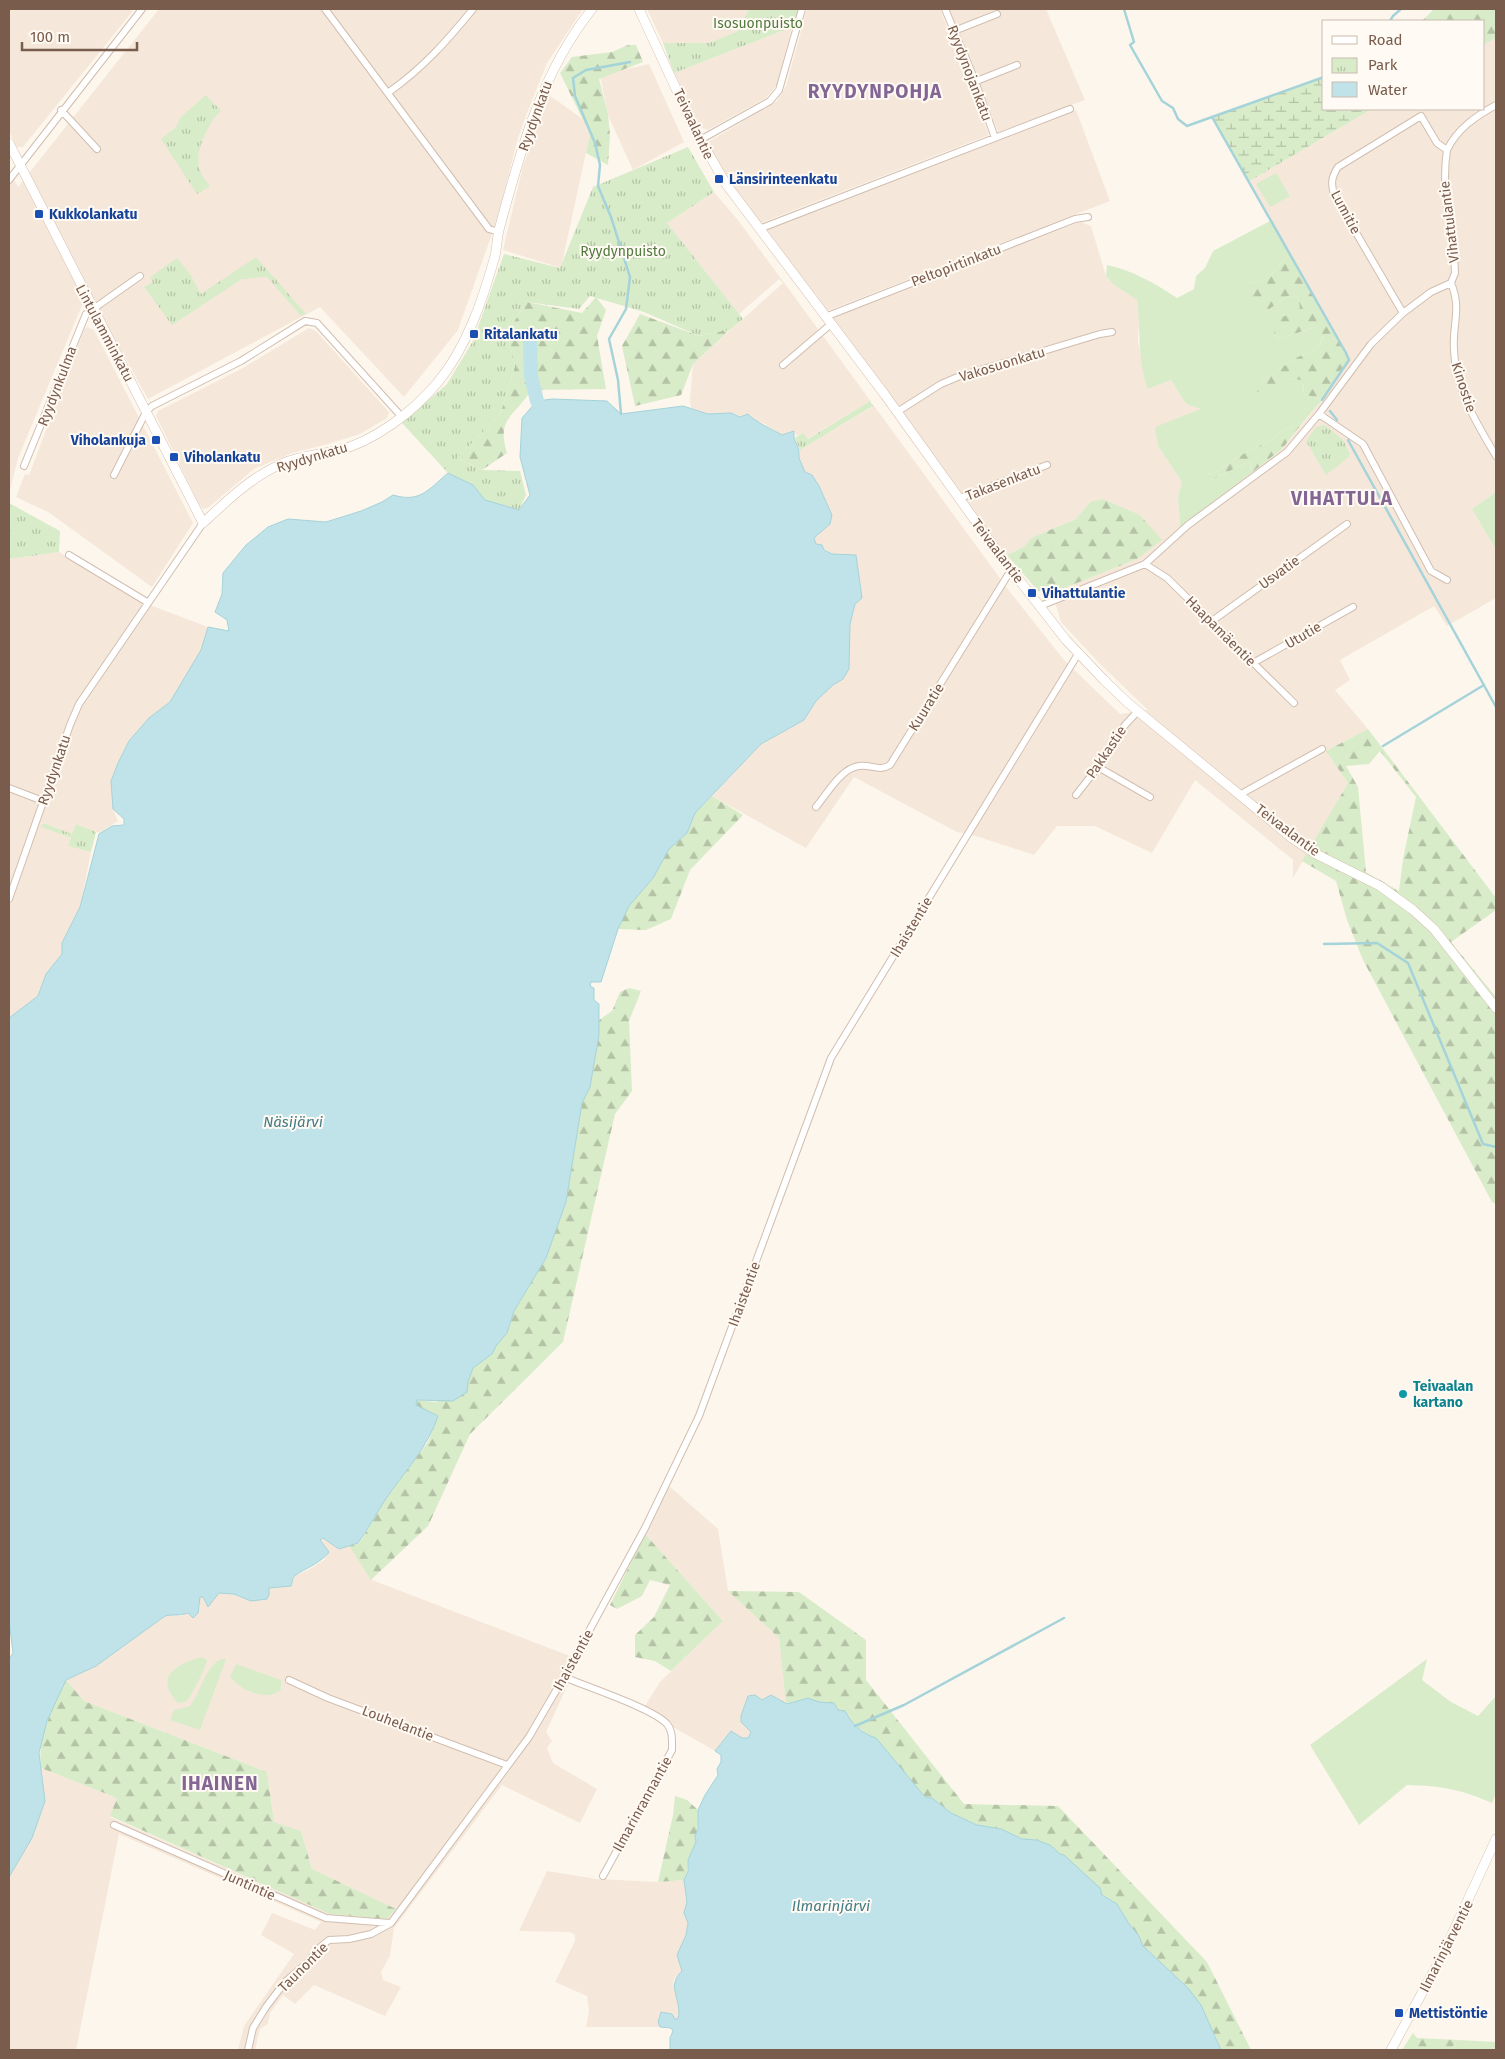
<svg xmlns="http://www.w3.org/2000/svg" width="1505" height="2059" font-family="'Fira Sans',sans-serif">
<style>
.residential{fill:#f5e8da}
.green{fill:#d8ecc9}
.forest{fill:url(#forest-firs);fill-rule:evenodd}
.wetland{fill:url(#wetland-marsh)}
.park{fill:url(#park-tufts)}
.water{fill:#bfe3e8;stroke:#a5d3da}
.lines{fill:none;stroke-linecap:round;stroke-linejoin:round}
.stream{stroke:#a5d3da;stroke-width:2.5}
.river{stroke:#bfe3e8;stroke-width:14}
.street-casing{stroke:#d1beb0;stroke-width:8}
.secondary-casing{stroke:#d6c0b0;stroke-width:10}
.street{stroke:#fff;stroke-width:6}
.secondary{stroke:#fff;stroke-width:9}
.transit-dot{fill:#1a4fb4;stroke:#fffaf3;stroke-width:2}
.culture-dot{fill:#0f9aa8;stroke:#fffaf3;stroke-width:2}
.labels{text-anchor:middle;stroke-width:4;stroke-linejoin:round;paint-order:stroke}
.park-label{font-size:14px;fill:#537a41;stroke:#fffaf3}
.street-label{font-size:14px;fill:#7a5c4d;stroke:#fffaf3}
.transit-label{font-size:14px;font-weight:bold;fill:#164399;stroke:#fffaf3;text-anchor:start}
.culture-label{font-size:14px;font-weight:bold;fill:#0d838f;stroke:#fffaf3;text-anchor:start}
.water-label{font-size:15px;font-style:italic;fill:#437c86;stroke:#fffaf3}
.district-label{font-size:19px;font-weight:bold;letter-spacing:1px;fill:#846695;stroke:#fffaf3}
</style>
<defs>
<pattern id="forest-firs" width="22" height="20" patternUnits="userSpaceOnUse" patternTransform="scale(1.25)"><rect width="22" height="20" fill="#d8ecc9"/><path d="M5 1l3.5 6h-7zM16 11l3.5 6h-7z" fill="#b4c2a5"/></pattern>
<pattern id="wetland-marsh" width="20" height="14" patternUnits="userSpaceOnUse" patternTransform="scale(1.25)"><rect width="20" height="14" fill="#d8ecc9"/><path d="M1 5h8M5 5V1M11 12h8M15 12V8" fill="none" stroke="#b4c2a5"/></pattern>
<pattern id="park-tufts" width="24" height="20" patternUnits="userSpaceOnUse" patternTransform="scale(1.25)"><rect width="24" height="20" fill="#d8ecc9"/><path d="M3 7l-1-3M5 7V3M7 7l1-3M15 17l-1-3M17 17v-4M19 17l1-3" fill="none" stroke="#b4c2a5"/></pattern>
</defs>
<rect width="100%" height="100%" fill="#fdf6ec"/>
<path class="residential" d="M9,9H131L132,12L23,147H17L9,131Z
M159,9H583L547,63L527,113L517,141L499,214L458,330L404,397L320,307L148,399L88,291L18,458L9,494V170L18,187Z
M647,9H749L738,31L709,43H663Z
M807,9H940L989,135L761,223L753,217L708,148V142L777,101L786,86Z
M948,9H1046L1085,100L998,132L979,83L1019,69L1017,63L979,76L975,73L959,32L998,16L995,10L960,25L955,24Z
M792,27L777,85L766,98L708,130L699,127L674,73Z
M1496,38V492L1472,509L1496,550V598L1447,626L1434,606L1340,660L1350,680L1335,690L1368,729L1326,751L1348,783L1293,878V860L1195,780L1152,853L1095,826H1057L1034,855L976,836L957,832L854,777L806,848L712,796L761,744L804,720L816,701L833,685L843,679L849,654L850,624L855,604L862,598L856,555L832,554L816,544L814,538L820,534L805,472L799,458L800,450L874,406L870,401L807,439L803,434L797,436L794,431L782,435L763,423L731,413L708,414L691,408L690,400L693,364L783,283L779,279L739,314L667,223L714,192L737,219L788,288L1010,592L1064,660L1120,714L1148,710L1100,664L1061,622L1052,593L1137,559L1090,502L1076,519L1031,538L1025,546L1007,555L1003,554L898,405L832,318L835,315L1080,222L1091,226L1106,276L1114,285L1137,300L1139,315L1138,341L1148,389L1171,380L1186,404L1201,409L1158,446L1182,482L1178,496L1180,527L1282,449L1322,400L1349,360L1248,182L1372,109H1484V45Z
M649,64L684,142L633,170L608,115L600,75Z
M549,95L584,120L590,134L561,268L503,250L523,166Z
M1076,110L1110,201L827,311L767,232L769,227Z
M87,327L94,330L193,523L152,587L48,512L16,497L25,474L29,475L84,330Z
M309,328L316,331L389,412L387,418L360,434L328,444L292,453L254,469L209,507L203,509L199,504L156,416L158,411L241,369Z
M59,552L142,602L208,627L201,650L170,702L149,718L113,809L118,821L99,833L76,824L72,834L42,823V827L71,838L68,846L91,852L80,907L62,943V954L46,974L38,996L9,1018V559Z
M669,1486L718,1529L728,1591L779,1638L786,1704L771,1695L741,1722L751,1732L748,1738H742L731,1731L715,1751L673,1727L671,1722L645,1706L660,1682L723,1621L645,1534Z
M323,1538L339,1549L349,1546L372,1580L570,1656L569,1682L546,1732L552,1741L547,1748L553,1763L597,1789L580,1823L502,1785L394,1928L390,1956L381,1972L383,1980L401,1987L385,2016L314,1985L295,2004L283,1995L270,2013L268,2024L260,2029L255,2050H238L244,2026L294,1954L261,1935L272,1913L315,1930L321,1922L119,1834L76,2050H9V1877L45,1801L41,1768L118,1798L110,1817L330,1914L387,1919L396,1909L312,1869L301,1831L274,1822L267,1772L84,1701L66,1680L96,1666L165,1616L175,1614L181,1616L188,1613L193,1618L198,1609L200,1597H203L205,1603L211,1604L219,1593L234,1594L242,1598L268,1591L269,1588L308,1570L324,1560L329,1552L319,1540Z
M547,1871L597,1879L658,1882L684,1880L687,1902L684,1913L688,1922L686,1935L677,1955L682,1971L675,1977L673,1982L680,2010L678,2019L658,2017L660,2027H586L589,2011L587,1996L555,1982L575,1941V1935L570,1932L519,1931Z"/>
<path class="green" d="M1276,173L1290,196L1270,207L1256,184Z
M1270,221L1289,253L1269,278L1247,284L1265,312L1288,296L1298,298L1300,308L1274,333L1278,339L1316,327L1323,336L1319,347L1298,357L1264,379L1258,391L1293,378L1303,381L1304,394L1322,400L1304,421L1280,432L1268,442L1248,451L1214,473L1205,474V483L1250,461L1251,473L1180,527L1178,496L1182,482L1158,446L1155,427L1201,409L1186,404L1171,380L1148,389C1137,359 1141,331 1137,300L1114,285L1106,276L1107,265C1134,271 1154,283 1177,298L1194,289L1196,276L1205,268L1213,251Z
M1496,492V550L1472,509Z
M202,1657L207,1660C207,1665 192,1694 188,1700L185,1702L178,1703C174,1699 171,1695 169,1690C161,1670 187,1661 202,1657Z
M221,1659H226L200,1730L170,1720L174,1710L190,1706C201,1692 204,1668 221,1659Z
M1427,1659L1422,1680L1451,1702L1478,1716L1496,1696V1793L1492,1803C1460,1789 1442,1786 1407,1785L1359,1825L1310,1745Z
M236,1664L281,1680V1689C269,1703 238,1690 230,1676Z
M1458,2040L1496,2042V2050H1450Z"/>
<path class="forest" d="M1434,9H1496V38L1484,45V21H1422Z
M628,45H636L643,62L599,79L608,114L610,136L608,165L586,153L590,134L560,73L572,57L612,52Z
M1289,253L1349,360L1322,400L1304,394L1303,381L1293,378L1257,392L1264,379L1298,357L1319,347L1323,337L1316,327L1278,339L1274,333L1277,320L1300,308L1298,298L1288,296L1265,312L1256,314L1247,304V284L1269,278Z
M596,297L606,310L597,336L606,389L531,390C515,417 496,417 507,453L482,470L457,458L500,415L515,366L507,332L527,302L582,313Z
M640,314L699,336L731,329L693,364L681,395L635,406L622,346Z
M1304,421L1282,449L1251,473L1250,461L1205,483V474L1214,473L1248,451L1268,442L1280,432Z
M1103,499L1140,515L1162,540L1137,559L1052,593L1038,591L1007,555L1025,546L1031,538L1076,519L1090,502Z
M1368,729L1496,898V910L1451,942L1496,997V1204L1492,1202L1363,960L1347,920L1336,881L1302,861L1348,783L1326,751ZM1380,751L1416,797L1403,859L1399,891L1366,872L1358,787L1346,766L1369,764Z
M712,796L743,815L690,870L671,919L646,930L618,929L629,906L653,878L669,849L687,833L695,813Z
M629,988L641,991L629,1021L632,1091L615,1114L563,1342L470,1434L428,1526L371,1580L349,1546L359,1543L365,1534L384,1501L428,1442L438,1416L415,1405L417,1400L436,1402L468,1382L473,1368L492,1354L496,1346L507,1333L514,1311L546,1258L566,1202L582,1103C593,1081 599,1044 599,1020L612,1011L620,992Z
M645,1534L723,1621L671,1671L655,1661L635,1657V1635L654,1617L670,1585L650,1580L642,1596L617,1609L610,1605Z
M728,1591L799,1592L866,1640V1680L964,1804L1058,1806L1207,1962L1251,2050H1221L1215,2035L1171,1973L1143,1946L1139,1936L1129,1924L1117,1904L1102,1895L1050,1845L1036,1840L1022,1839L1001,1829L978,1825L953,1814L932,1798L925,1797L869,1736L850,1720L845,1711L838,1710L834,1703L819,1702L808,1698L786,1704L779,1638Z
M66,1680L84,1701L267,1772L274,1822L301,1831L312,1869L396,1909L387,1919L330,1914L110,1816L117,1798L41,1768C37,1736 53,1708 66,1680Z
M675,1796L687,1800L698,1810C698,1821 697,1832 696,1842C695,1848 690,1854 688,1861C687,1868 687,1873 684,1880L658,1882L673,1815Z
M1413,2033L1417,2038L1458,2040L1450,2050H1402Z"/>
<path class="wetland" d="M1324,77V109H1372L1248,182L1212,117Z"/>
<path class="park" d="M749,9H799L792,27L674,73L663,43H709L738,31Z
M206,95L221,111C208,123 192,155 201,173C203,177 207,182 210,186L197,194L161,139L176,127L180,118Z
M688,147L714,192L667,223L743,319L731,329L699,336L644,312L590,296L579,309L527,302L507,332L515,366L500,415L457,458L482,470L520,471L526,495L519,510L485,500L473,485L448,473L402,423L447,384L473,341L504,254L560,268L593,187Z
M256,257L306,314L301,316L267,277L242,279L172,325L144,287L153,282L150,277L177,258L190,274L201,294Z
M870,401L873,406L800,450L795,438L803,433L808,439Z
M1325,425L1343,440L1350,454L1348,458L1326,475L1306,441L1316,427Z
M9,503L60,531L59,552L9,559Z
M43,823L72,834L76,824L96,832L91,852L68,846L71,838L41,827Z"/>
<path class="water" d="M552,399L607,401L621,414L683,406L708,414L731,413L740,417L748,414C755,422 772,429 782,435L794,431V438L799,450V458L805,472L812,475L819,486L832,515L830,524L814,538L816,544L822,545L824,550L832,554L856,555L862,598L855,604L850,624L849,669L843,679L833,685L816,701L804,720L761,744L695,813L687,833L669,849L653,878L629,906L618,929L601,982H591L590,986L594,988V1000L599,1004V1035L590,1087L582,1103L566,1202L546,1258L514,1311L507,1333L496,1346L492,1354L473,1368L468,1382L467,1392L453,1401L417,1400L416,1405L438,1416C427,1449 404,1472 385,1500C376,1514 368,1529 358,1543L339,1549L323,1538L320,1540L329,1552C321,1564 296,1572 293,1578C292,1581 292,1584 291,1586L269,1588V1595L267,1599L251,1601L234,1594L219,1593L208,1607L203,1597H200L198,1613L193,1618L188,1613C180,1616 173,1614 165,1616L96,1666L66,1680L47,1721L39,1753L45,1801L32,1838L9,1877V1659L13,1653L9,1620V1018L38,996L46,974L62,954V943L80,907L99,834L112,826L124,825V819L113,809L111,781L118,763L129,741L149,718L170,702L201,650L208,627L229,631L227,620L215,612L222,594L223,573L246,545L268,527L288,519L326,522L361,511L382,502L393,495C420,503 428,490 448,473L473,485L485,500L519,510L530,495L520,457L522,418L537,401Z
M755,1695L762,1700L771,1695L787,1704L808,1698L819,1702L834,1703L838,1710L845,1711C851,1723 862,1734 876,1738L925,1797L932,1798L951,1813L977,1825L1001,1829L1022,1839L1036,1840L1050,1845L1060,1854L1064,1855L1100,1888L1102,1895L1117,1904L1129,1924L1139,1936L1143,1946L1188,1988L1201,2005L1221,2050H670V2038L673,2031L671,2028L660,2027L658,2022L661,2012L672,2014L675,2019H678C683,2000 665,1986 682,1971L677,1955L686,1935L688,1923L684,1913L687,1902L684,1880L688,1871V1860L696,1842L695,1836L698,1829V1810L705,1795L718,1775L717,1769L721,1762V1755L715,1751L731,1731L742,1738H748L751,1732L741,1722V1716L748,1696Z"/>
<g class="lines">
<path class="stream" d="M1124,9L1134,42L1130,45L1162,101L1173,108L1178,119L1187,126L1212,117L1346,353L1349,360L1322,400
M1390,21L1393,16L1401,9
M1212,117L1324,77
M1330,411L1337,420
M621,414L618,380L609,339L626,309L630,277L611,217L598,186L600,165L595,143L575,96L573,78L586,70L630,62
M1348,440L1496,707
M1383,746L1484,685
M1324,944L1377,943L1408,963L1483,1144L1496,1147
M855,1726L904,1705L1064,1618"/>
<path class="river" d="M530,341L531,376L537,401"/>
<g class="street-casing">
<path id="street" d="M325,9L489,229L499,232
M945,9L974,78L995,138
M954,31L997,14
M974,82L1017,65
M389,92C423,68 447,41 473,9
M61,110L97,149
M700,140L770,101L779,90L802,9
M1447,150C1457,129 1476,116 1496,105
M9,180L142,9
M759,229L1070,109
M1451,283C1462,309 1452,324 1454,350C1455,389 1477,424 1496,456
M825,317L1075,219L1088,217
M783,365L831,324
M897,412L941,384L960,376L1100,334L1112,332
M1319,414L1363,444L1431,571L1447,580
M24,466L86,314L140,276
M114,475L146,412L152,406L241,361L305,321L317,323L401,416
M960,498L1047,465
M69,555L147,602
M1145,564L1167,578L1294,703
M1040,606L1145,564L1188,525L1287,452L1319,414L1371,344L1403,313L1431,292L1451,283L1455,273C1454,229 1440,195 1447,150L1437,143L1421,116L1338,167C1331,178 1331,183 1334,195L1403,313
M1212,621L1347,524
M1253,663L1353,607
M1098,767L1150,797
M9,788L43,801
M1241,794L1322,749
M1076,795L1098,767L1125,725L1138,711
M816,807C827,794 841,768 859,766C871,764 879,772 890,765L1011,570
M9,899L70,725L79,704L203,523
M564,1677C587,1687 652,1708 667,1724C673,1731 672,1741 672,1750L603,1876
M289,1680L328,1698L507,1765
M114,1825L326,1918L390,1923
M248,2050L253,2028L266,2007L285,1982L308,1962L319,1948L329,1940L349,1939L371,1934L391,1923L529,1737L564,1677L645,1528L699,1416L831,1058L1078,654"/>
</g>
<g class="secondary-casing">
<path id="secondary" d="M639,9L696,132L726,184L885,395L1002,558L1066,640L1104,680L1128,703L1292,838L1316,854L1380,886L1413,910L1434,929L1496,1008
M9,143L203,523C227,501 250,478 281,464C298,456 317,455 336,451C374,442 413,412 438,382C467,347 483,299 495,256C497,247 497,238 499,230C520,152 541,73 592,9
M1391,2050L1441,1958L1496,1839"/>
</g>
<use href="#street" class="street"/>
<use href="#secondary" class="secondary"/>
</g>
<g class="transit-dot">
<rect x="714" y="174" width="10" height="10" rx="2.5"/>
<rect x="34" y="209" width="10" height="10" rx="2.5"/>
<rect x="469" y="329" width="10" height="10" rx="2.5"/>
<rect x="151" y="435" width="10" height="10" rx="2.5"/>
<rect x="169" y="452" width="10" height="10" rx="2.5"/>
<rect x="1027" y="588" width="10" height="10" rx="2.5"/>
<rect x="1394" y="2008" width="10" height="10" rx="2.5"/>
</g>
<circle class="culture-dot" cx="1403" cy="1394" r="5"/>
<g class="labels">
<g class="park-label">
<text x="758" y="28">Isosuonpuisto</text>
<text x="623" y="256">Ryydynpuisto</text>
</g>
<g class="street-label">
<text transform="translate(970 73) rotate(69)" y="5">Ryydynojankatu</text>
<text transform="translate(535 116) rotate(-70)" y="5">Ryydynkatu</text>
<text transform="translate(694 124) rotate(65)" y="5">Teivaalantie</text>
<text transform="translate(1346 212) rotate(62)" y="5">Lumitie</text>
<text transform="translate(1449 222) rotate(-97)" y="5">Vihattulantie</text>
<text transform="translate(956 265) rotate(-21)" y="5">Peltopirtinkatu</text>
<text transform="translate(105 333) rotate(62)" y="5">Lintulamminkatu</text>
<text transform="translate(1002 364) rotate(-17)" y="5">Vakosuonkatu</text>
<text transform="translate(57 386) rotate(-69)" y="5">Ryydynkulma</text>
<text transform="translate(1464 387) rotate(72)" y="5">Kinostie</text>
<text transform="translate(312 457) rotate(-17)" y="5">Ryydynkatu</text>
<text transform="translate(1003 482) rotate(-21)" y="5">Takasenkatu</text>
<text transform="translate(998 551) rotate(53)" y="5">Teivaalantie</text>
<text transform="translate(1279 572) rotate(-36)" y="5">Usvatie</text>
<text transform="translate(1221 631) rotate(45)" y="5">Haapamäentie</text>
<text transform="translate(1303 635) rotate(-30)" y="5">Ututie</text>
<text transform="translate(926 707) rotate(-58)" y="5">Kuuratie</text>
<text transform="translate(1106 752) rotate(-56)" y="5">Pakkastie</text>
<text transform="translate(54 770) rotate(-71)" y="5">Ryydynkatu</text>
<text transform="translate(1288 830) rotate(37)" y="5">Teivaalantie</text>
<text transform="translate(911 927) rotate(-59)" y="5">Ihaistentie</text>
<text transform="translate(744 1294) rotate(-70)" y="5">Ihaistentie</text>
<text transform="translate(573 1660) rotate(-61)" y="5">Ihaistentie</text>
<text transform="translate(398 1723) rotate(21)" y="5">Louhelantie</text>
<text transform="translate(642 1804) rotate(-61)" y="5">Ilmarinrannantie</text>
<text transform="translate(250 1885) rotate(24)" y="5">Juntintie</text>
<text transform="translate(1446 1946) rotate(-63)" y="5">Ilmarinjärventie</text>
<text transform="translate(303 1967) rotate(-45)" y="5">Taunontie</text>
</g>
<g class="transit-label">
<text x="729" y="184">Länsirinteenkatu</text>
<text x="49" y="219">Kukkolankatu</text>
<text x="484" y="339">Ritalankatu</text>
<text x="146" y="445" text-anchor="end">Viholankuja</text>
<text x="184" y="462">Viholankatu</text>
<text x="1042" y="598">Vihattulantie</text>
<text x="1409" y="2018">Mettistöntie</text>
</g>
<g class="culture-label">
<text x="1413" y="1391">Teivaalan<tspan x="1413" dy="16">kartano</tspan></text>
</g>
<g class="water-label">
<text x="293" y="1127">Näsijärvi</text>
<text x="831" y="1911">Ilmarinjärvi</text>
</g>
<g class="district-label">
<text x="875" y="98">RYYDYNPOHJA</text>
<text x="1342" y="505">VIHATTULA</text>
<text x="220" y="1790">IHAINEN</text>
</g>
</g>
<rect width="1505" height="2059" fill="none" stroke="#7a5c4d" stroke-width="20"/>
<rect x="1322" y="20" width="162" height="90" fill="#fffaf3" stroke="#cabbb1"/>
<rect x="1332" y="36" width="25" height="8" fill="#ffffff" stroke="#cabbb1"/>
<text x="1368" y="45" font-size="15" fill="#7a5c4d">Road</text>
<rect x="1332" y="58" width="25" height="15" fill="url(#park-tufts)" stroke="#cabbb1"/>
<text x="1368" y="70" font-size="15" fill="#7a5c4d">Park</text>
<rect x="1332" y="82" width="25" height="15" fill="#bfe3e8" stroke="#cabbb1"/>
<text x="1368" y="95" font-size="15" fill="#7a5c4d">Water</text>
<path d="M22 42v8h115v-8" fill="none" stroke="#7a5c4d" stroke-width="2.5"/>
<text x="30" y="42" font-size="15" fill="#7a5c4d" stroke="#fffaf3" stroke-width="4" paint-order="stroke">100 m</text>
</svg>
